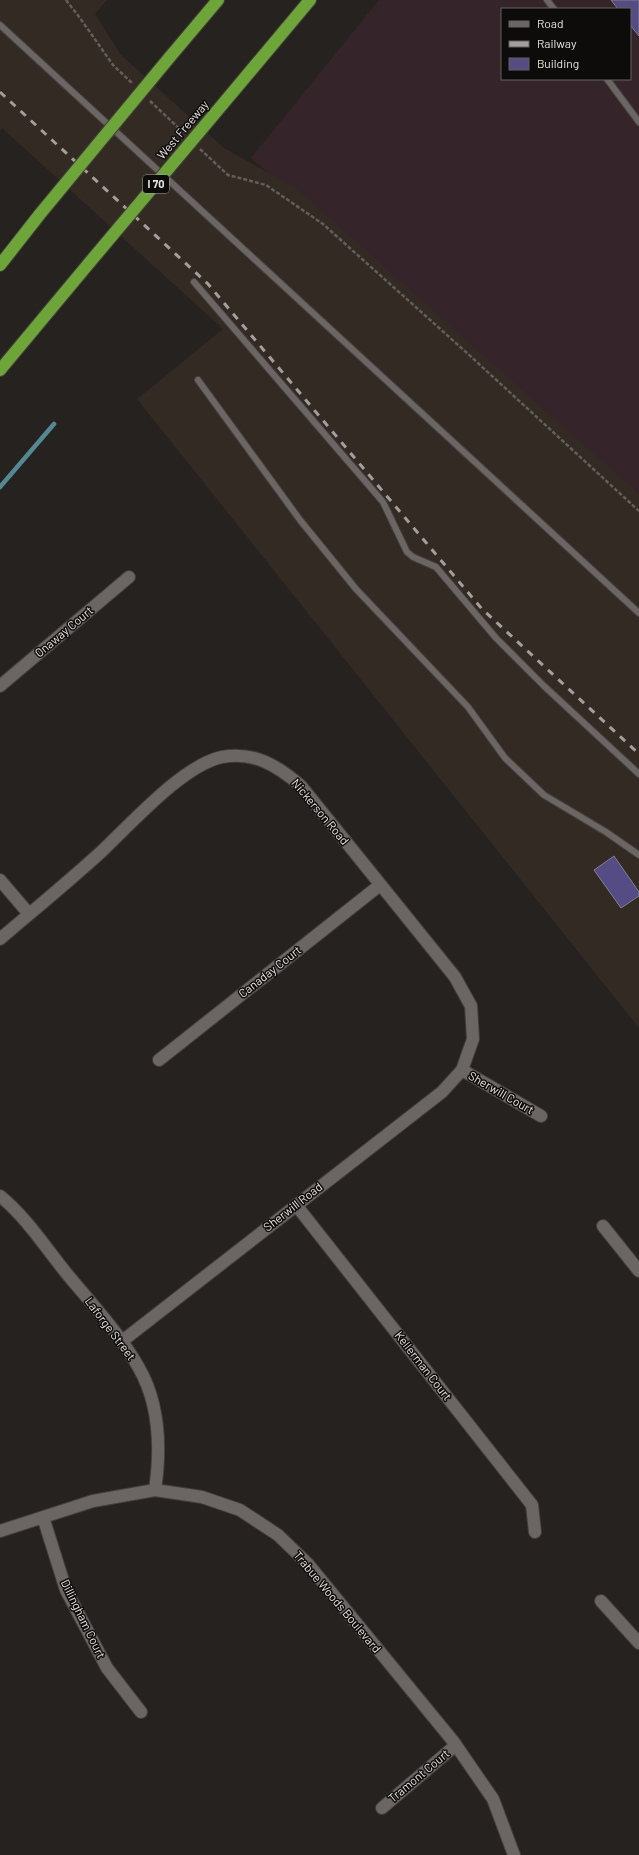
<svg xmlns="http://www.w3.org/2000/svg" width="639" height="1855" font-family="Barlow,sans-serif">
<style>
.industrial{fill:#36242b;fill-rule:evenodd}
.built{fill:#342a24}
.lines{fill:none;stroke-linecap:round;stroke-linejoin:round}
.stream{stroke:#538992;stroke-width:4.5}
.building{fill:#554b85;stroke:#828287}
.service-casing{stroke:#433f3d;stroke-width:8}
.minor-casing{stroke:#433f3d;stroke-width:14}
.motorway-casing{stroke:#433f3d;stroke-width:14}
.path{stroke:#625e5b;stroke-width:2.5;stroke-dasharray:4 2;stroke-linecap:butt}
.service{stroke:#6b6663;stroke-width:6}
.minor{stroke:#6b6663;stroke-width:12}
.motorway{stroke:#6da539;stroke-width:12}
.rail{stroke:#a29f9d;stroke-width:3;stroke-dasharray:7 7;stroke-linecap:butt}
.motorway-bridge-casing{stroke:#433f3d;stroke-width:14;stroke-linecap:butt}
.motorway-bridge{stroke:#6da539;stroke-width:12}
.labels{text-anchor:middle;stroke-width:3;stroke-linejoin:round;paint-order:stroke}
.shield{fill:#0e0c0b;stroke:#a6a3a2;stroke-width:1}
.shield-label{font-size:11px;font-weight:bold;fill:#e7e4e2}
.street-label{font-size:12px;fill:#e7e4e2;stroke:#0e0c0b}
</style>
<rect width="100%" height="100%" fill="#26221f"/>
<path class="industrial" d="M379,0H639V495L251,158ZM502,9H630V79H502Z"/>
<path class="built" d="M0,0H107L95,14L121,55L224,148L296,188L639,494V1028L137,399L223,329L2,128L0,130Z"/>
<g class="lines">
<path class="stream" d="M0,487L54,424"/>
</g>
<path class="building" d="M611,0H639V36L630,25V9H618Z
M614,856L639,892V896L621,908L594,870Z"/>
<g class="lines">
<g class="service-casing">
<path id="service" d="M547,0L554,9
M0,25L639,613
M607,79L639,122
M194,282L383,502L407,552L413,557L436,567L496,638L544,686L639,774
M198,380L300,520L356,589L468,707L505,758L544,795L606,832L639,855"/>
</g>
<g class="minor-casing">
<path id="minor" d="M0,686L129,577
M0,880L29,914
M0,939C34,910 68,882 101,852C131,824 183,765 222,757C254,751 278,766 301,786L455,977L471,1006L473,1039L462,1070L442,1092L121,1342
M159,1060L380,885
M462,1070L541,1116
M0,1196C26,1217 46,1248 67,1274C92,1304 120,1334 139,1368C160,1405 161,1449 155,1490
M296,1205L532,1505L535,1532
M603,1226L639,1271
M43,1517L66,1590L107,1668L141,1712
M0,1531L93,1501L155,1490L202,1497L240,1510L278,1535L308,1564L453,1741L493,1799L514,1855
M601,1601L639,1643
M382,1808L456,1745"/>
</g>
<g class="motorway-casing">
<path id="motorway" d="M169,58L218,0
M222,105L310,0
M0,265L40,214
M0,370L90,262"/>
</g>
<path class="path" d="M66,0L80,18L113,65L132,83
M150,101L184,133
M200,149L228,175L266,185L323,224L467,353L639,511"/>
<use href="#service" class="service"/>
<use href="#minor" class="minor"/>
<use href="#motorway" class="motorway"/>
<path class="rail" d="M0,92L208,284L482,609L639,754"/>
<g class="motorway-bridge-casing">
<path id="motorway-bridge" d="M40,214L169,58
M90,262L222,105"/>
</g>
<use href="#motorway-bridge" class="motorway-bridge"/>
</g>
<g class="labels">
<rect class="shield" x="143" y="175" width="26" height="18" rx="3"/>
<g class="shield-label">
<text x="156" y="188">I 70</text>
</g>
<g class="street-label">
<text transform="translate(183 130) rotate(-50)" y="4">West Freeway</text>
<text transform="translate(64 632) rotate(-40)" y="4">Onaway Court</text>
<text transform="translate(320 812) rotate(50)" y="4">Nickerson Road</text>
<text transform="translate(270 972) rotate(-38)" y="4">Canaday Court</text>
<text transform="translate(501 1093) rotate(30)" y="4">Sherwill Court</text>
<text transform="translate(293 1207) rotate(-38)" y="4">Sherwill Road</text>
<text transform="translate(110 1329) rotate(53)" y="4">Laforge Street</text>
<text transform="translate(423 1366) rotate(52)" y="4">Kellerman Court</text>
<text transform="translate(337 1602) rotate(50)" y="4">Trabue Woods Boulevard</text>
<text transform="translate(83 1619) rotate(64)" y="4">Dillingham Court</text>
<text transform="translate(419 1776) rotate(-40)" y="4">Tramont Court</text>
</g>
</g>
<rect x="501" y="8" width="130" height="72" fill="#0e0c0b" stroke="#656261"/>
<rect x="509" y="21" width="20" height="6" fill="#6b6663" stroke="#656261"/>
<text x="537" y="28" font-size="12" fill="#e7e4e2">Road</text>
<rect x="509" y="41" width="20" height="6" fill="#a29f9d" stroke="#656261"/>
<text x="537" y="48" font-size="12" fill="#e7e4e2">Railway</text>
<rect x="509" y="58" width="20" height="12" fill="#554b85" stroke="#656261"/>
<text x="537" y="68" font-size="12" fill="#e7e4e2">Building</text>
</svg>
